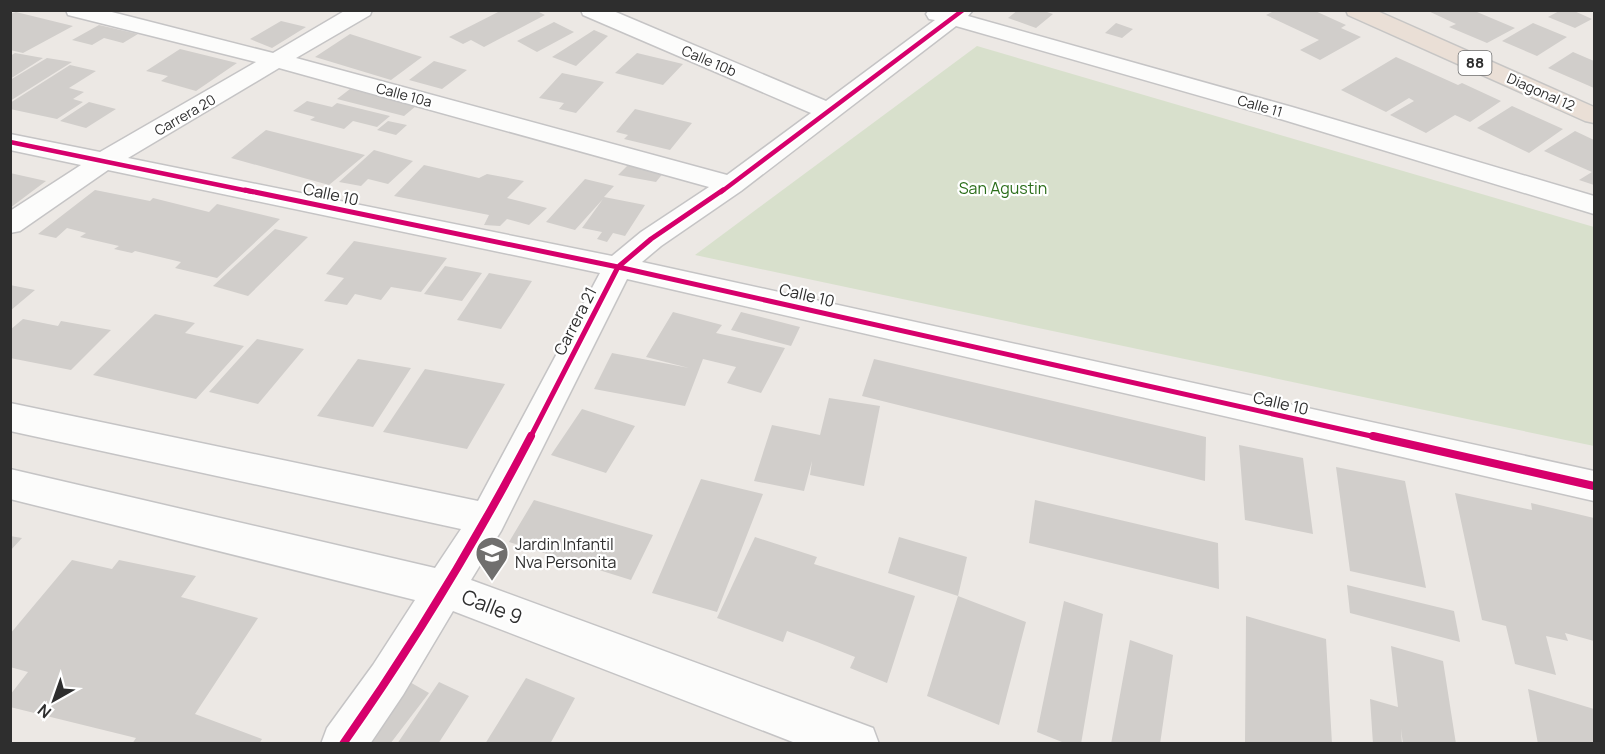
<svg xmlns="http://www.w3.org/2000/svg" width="1605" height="754" font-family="Manrope,sans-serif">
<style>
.cemetery{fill:#d8e0cc}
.building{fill:#d1cecb}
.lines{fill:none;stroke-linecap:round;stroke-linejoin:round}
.street-casing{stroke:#c5c4c5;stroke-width:3}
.highway-casing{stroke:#c6c5c4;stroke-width:3}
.street{fill:#fcfcfb;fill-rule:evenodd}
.highway{fill:#eadfd6;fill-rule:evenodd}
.cycleway-far2-casing{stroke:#fff;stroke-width:8}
.cycleway-far1-casing{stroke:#fff;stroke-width:9}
.cycleway-casing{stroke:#fff;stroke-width:11}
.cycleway-far2{stroke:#d6006c;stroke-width:4.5}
.cycleway-far1{stroke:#d6006c;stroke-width:5}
.cycleway{stroke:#d6006c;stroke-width:8}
.labels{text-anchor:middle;stroke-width:4.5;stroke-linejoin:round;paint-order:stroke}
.far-street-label{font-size:14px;fill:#2e2e2e;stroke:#fff}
.shield{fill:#fff;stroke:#6d6d6d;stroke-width:1.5}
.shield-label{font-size:15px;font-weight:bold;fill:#2e2e2e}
.park-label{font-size:16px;fill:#2c6e1b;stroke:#fff}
.street-label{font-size:16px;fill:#2e2e2e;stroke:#fff}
.poi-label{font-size:16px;fill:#2e2e2e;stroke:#fff;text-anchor:start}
.near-street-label{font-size:20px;fill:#2e2e2e;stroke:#fff}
</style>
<rect width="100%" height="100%" fill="#ece8e4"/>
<path class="cemetery" d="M977,46L1594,227V446L695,255Z"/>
<path class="building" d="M502,10H535L545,15L484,47L471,40L463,44L449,37Z
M1018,10H1041L1053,14L1036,28L1008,18Z
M1276,10H1313L1346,25L1341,28L1361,37L1320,60L1300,50L1319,40L1266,15Z
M1426,10H1480L1477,12L1515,28L1487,43L1449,27L1456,24Z
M1561,10H1572L1592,19L1575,28L1548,17Z
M16,12L73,26L23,53L10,50V14Z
M281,21L306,27L272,48L250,39Z
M554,22L574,32L537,52L517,41Z
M1116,23L1133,29L1122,38L1105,33Z
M1533,23L1567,37L1537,56L1502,41Z
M99,25L138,34L123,43L104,38L92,45L72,40Z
M594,30L608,36L576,66L552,57Z
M350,34L422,57L391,80L315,57Z
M180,49L237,63L196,91L161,81L168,76L146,71Z
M1573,52L1594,61V88L1548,68Z
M15,53L43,58L10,79V56Z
M637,53L683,64L663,85L615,73Z
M1396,57L1458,85L1462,83L1501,101L1470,122L1455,115L1426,133L1390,115L1414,101L1409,98L1386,112L1341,90Z
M47,58L72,62L10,101V80Z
M434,61L467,70L442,89L409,80Z
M70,65L96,71L69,88L84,92L73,99L83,102L57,119L10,109V103Z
M562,73L604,82L576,113L559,109L564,103L539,98Z
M350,89L416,106L404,116L337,99Z
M307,101L332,107L337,103L390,116L377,127L353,121L344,129L310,120L315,117L293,111Z
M89,102L116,109L86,128L60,121Z
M1512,106L1563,129L1529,153L1477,128Z
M635,109L692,123L670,150L624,139L628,135L616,132Z
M388,121L407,125L396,135L377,130Z
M266,130L365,155L329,185L231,158Z
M1575,131L1594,140V185L1579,180L1592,172L1544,151Z
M374,150L413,161L388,184L368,179L361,186L339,182Z
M424,165L479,178L487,174L524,181L507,198L547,208L529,225L507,219L500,226L484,225L489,215L394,196Z
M628,165L664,172L656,182L618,175Z
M10,173L46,181L10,208Z
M585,179L614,186L604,197L645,205L625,236L613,233L607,242L597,239L602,232L582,228L603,199L575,230L546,222Z
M95,190L150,201L153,198L209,212L217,204L280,219L217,278L175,268L181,262L135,251L132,253L114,249L119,246L80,237L86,233L67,228L56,238L38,234Z
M275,229L308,237L248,296L213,286Z
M354,241L447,258L421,292L391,287L381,300L355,294L347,305L324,301L344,278L326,274Z
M445,266L482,273L462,301L424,294Z
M489,273L532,281L501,329L457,320Z
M10,285L35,290L10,311Z
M673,312L722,325L716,333L785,348L761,393L727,383L736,367L703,359L685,406L594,389L612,353L689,368L646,357Z
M741,312L800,327L791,346L731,330Z
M155,314L195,323L185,333L244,346L196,399L93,375Z
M23,319L58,326L61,321L111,330L71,370L10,358V330Z
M257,339L304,349L258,404L209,392Z
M358,359L411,368L373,427L317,416Z
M874,359L1206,437L1205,481L862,396Z
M425,369L505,384L467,449L383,432Z
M829,398L880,406L864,486L810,475L812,461L804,491L754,481L772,425L820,435Z
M582,409L635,426L606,473L551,455Z
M1239,445L1303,458L1313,534L1245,520Z
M1336,467L1405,481L1426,588L1350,571Z
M701,479L763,494L717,612L652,593Z
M1455,493L1532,510L1531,503L1594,518V641L1565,633L1568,641L1546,636L1556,675L1515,664L1506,626L1482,620Z
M534,500L653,535L631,580L509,542Z
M1035,500L1218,543L1219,589L1029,543Z
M10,536L22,538L10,551Z
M755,537L817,557L814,564L915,596L887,683L850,668L855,657L817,642L787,631L783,642L717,618Z
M899,537L967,557L958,596L888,573Z
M72,560L112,569L119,560L196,576L181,597L258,618L195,714L262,739L259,744H132L136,738L10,707V695L28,672L10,667V634Z
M1347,585L1454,611L1460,642L1350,613Z
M958,596L1026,622L999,725L927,696Z
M1064,601L1103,614L1081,744H1067L1037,732Z
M1246,616L1326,639L1332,744H1245Z
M1130,640L1173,655L1160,744H1111Z
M1391,646L1443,661L1456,744H1403L1401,729L1402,744H1373L1370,699L1398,707Z
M526,678L575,698L550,744H485Z
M408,681L429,693L390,744H360Z
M439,682L469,696L438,744H397Z
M1528,689L1594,709V744H1538Z"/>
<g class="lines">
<g class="street-casing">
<path id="street" d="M66,10H104L273,53L346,10H372L370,15L296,58L727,175L811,113L583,15L581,10H611L826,101L935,20L929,19L926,14L929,10H973L968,16L1292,107L1594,196V214L1274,117L956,26L741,191L661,246L642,262L1594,471V501L627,279L501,531L471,580L857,722L873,728L879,744H798L453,611L403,695L370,744H321L327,728L373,665L415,600L10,499V469L435,568L461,529L10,431V403L478,501L600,273L108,170L20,231L10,233V211L81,165L10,150V134L100,152L256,62L68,15ZM279,68L709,187L641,232L612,256L128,158Z"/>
</g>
<g class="highway-casing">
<path id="highway" d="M1346,10H1375L1594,107V123L1585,121L1348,15Z"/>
</g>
<use href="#street" class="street"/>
<use href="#highway" class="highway"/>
<g class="cycleway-far2-casing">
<path id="cycleway-far2" d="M10,142L253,192
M721,192L963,10"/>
</g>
<g class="cycleway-far1-casing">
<path id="cycleway-far1" d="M245,190L618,267L1380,438
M530,438L618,267L651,239L723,190"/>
</g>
<g class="cycleway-casing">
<path id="cycleway" d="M1373,436L1594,486
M343,744C412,646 475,543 531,436"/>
</g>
<use href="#cycleway-far2" class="cycleway-far2"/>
<use href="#cycleway-far1" class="cycleway-far1"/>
<use href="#cycleway" class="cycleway"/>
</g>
<defs>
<g id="school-pin" transform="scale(1.725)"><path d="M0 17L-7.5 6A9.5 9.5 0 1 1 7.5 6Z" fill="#706f6e" stroke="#fff"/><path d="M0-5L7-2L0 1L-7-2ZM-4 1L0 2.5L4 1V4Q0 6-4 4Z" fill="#fff"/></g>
</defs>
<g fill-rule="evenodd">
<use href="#school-pin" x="492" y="553"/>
</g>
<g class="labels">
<g class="far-street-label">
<text transform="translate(709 61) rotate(23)" y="5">Calle 10b</text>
<text transform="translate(1541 92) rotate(24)" y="5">Diagonal 12</text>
<text transform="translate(404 95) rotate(15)" y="5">Calle 10a</text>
<text transform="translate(1260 106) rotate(16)" y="5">Calle 11</text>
<text transform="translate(185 115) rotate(-30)" y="5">Carrera 20</text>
</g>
<rect class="shield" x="1458.5" y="51" width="33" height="24" rx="4.5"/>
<g class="shield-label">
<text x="1475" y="68">88</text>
</g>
<g class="park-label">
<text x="1003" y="194">San Agustin</text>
</g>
<g class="street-label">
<text transform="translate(331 194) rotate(12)" y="6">Calle 10</text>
<text transform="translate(807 295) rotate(13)" y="6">Calle 10</text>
<text transform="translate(575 321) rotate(-63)" y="6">Carrera 21</text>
<text transform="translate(1281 403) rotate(13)" y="6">Calle 10</text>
</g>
<g class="poi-label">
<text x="515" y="550">Jardin Infantil<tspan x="515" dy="18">Nva Personita</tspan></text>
</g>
<g class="near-street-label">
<text transform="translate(492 607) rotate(21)" y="7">Calle 9</text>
</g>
</g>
<rect width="1605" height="754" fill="none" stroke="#2e2e2e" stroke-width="24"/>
<g transform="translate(54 700) rotate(220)" stroke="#ffffff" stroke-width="4.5" paint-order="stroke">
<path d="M0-4.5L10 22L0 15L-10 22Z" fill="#2e2e2e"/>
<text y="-9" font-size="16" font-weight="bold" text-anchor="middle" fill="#2e2e2e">N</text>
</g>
</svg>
